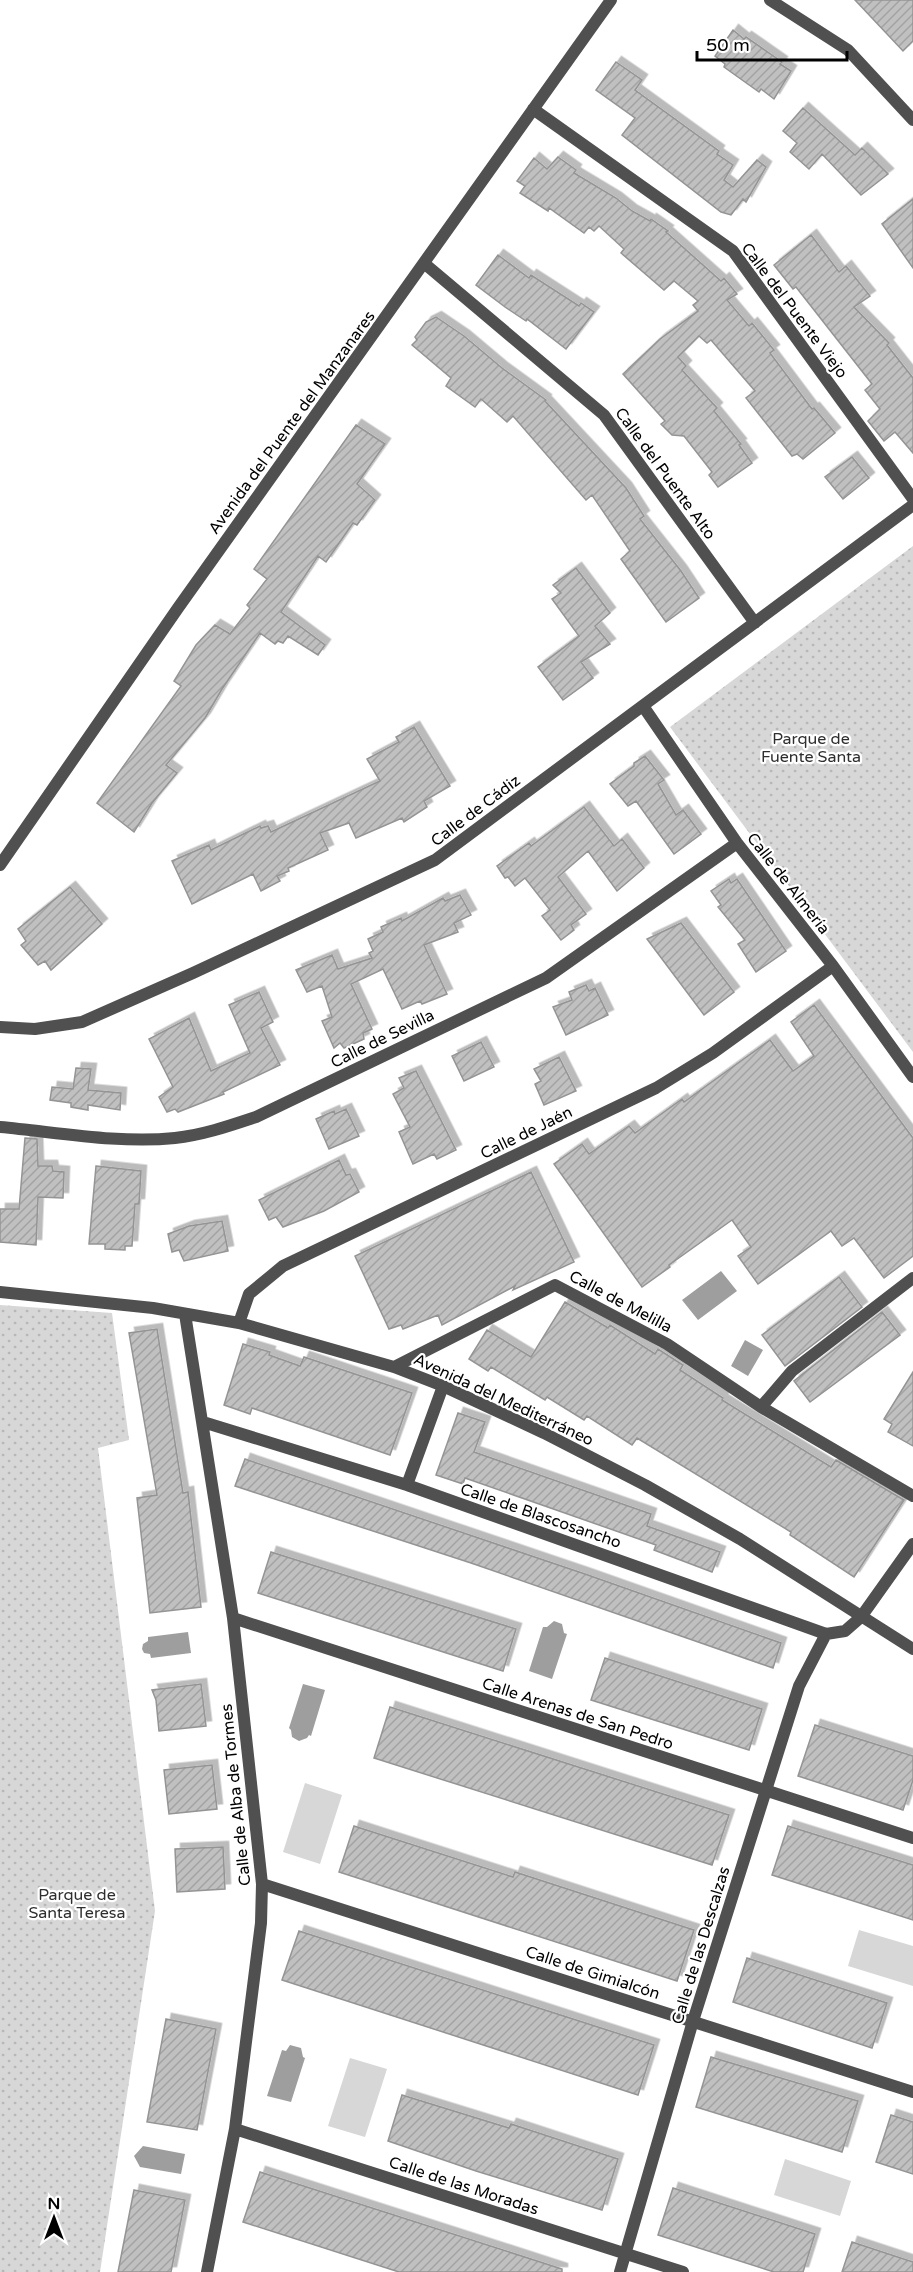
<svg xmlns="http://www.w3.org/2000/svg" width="913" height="2272" font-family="'Varela Round',sans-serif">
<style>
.green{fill:url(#green-dots)}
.pitch{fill:#d7d7d7}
.water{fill:#9e9e9e}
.building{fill:url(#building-hatch);stroke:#949494;stroke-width:1.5;filter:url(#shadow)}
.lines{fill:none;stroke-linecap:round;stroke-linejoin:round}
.street{stroke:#505050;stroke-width:12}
.labels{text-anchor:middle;stroke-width:4.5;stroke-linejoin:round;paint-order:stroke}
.street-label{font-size:16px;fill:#000;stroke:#fff}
.park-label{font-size:16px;fill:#2e2e2e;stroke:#fff}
</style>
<defs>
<pattern id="green-dots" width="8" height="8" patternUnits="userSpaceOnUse" patternTransform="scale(1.5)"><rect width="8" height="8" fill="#d7d7d7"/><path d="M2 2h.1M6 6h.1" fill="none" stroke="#b7b7b7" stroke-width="1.8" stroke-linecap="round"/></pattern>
<pattern id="building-hatch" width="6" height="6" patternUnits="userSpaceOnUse" patternTransform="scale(1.5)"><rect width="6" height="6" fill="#c0c0c0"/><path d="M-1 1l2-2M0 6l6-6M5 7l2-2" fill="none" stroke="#a3a3a3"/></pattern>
<filter id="shadow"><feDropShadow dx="5.5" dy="-5.5" stdDeviation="0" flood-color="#0004"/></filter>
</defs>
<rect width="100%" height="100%" fill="#fff"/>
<path class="green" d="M913,546V1052L670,727Z
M0,1305L112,1313L129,1440L98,1448L155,1911L100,2272H0Z"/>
<path class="pitch" d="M305,1783L342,1795L320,1864L283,1852Z
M859,1930L913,1946V1986L848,1966Z
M350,2058L387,2069L365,2137L328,2126Z
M785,2159L851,2181L840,2216L774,2195Z"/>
<path class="water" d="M721,1271L737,1291L698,1320L682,1300Z
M745,1340L763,1350L748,1376L731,1366Z
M554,1621L562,1624L564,1633L567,1634L552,1679L529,1671L543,1627H547Z
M188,1632L191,1653L151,1658L150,1654L144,1653L142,1649L143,1644L148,1641V1637Z
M303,1684L325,1690L311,1736L309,1735L307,1738L299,1741L292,1737L291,1730L289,1728Z
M290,2045L301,2048L303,2057L305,2058L291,2102L267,2096L282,2050L286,2051Z
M143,2146L185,2154L181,2174L140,2167L134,2156Z"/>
<path class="building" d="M855,0H913V41L903,51Z
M733,30L744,39L746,37L782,62L780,64L791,71L774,99L761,89L759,92L724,67L725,64L715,56Z
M616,62L642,80L635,90L719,151L717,154L733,165L724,180L733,187L757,160L766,167L746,202L743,199L731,215L721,212L622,135L635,118L596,90Z
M803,108L855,155L862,148L888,174L861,195L822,154L809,169L790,152L797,143L783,131Z
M558,157L576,170L574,173L616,198L632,211L650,221L651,219L668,231L666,232L721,281L724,278L737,294L727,300L749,326L752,323L774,350L770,353L812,409L814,408L835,433L803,459L797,454L792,456L746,398L755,391L711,340L707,343L699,336L678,357L686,366L682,370L717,408L714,411L741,444L739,445L752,463L718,487L709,475L712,472L684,436L672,435L661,424L665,421L623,374L660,339L698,311L693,305L698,301L674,281L664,290L621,253L624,249L599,226L594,231L589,227L584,233L549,208L548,211L520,193L525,186L517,181L534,158L547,169Z
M913,199V268L882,224Z
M811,235L839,272L846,266L870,296L854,307L889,343L887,345L913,378V453L895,432L884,441L868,421L880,409L865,390L872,384L796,287L793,289L774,265Z
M498,255L529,278L531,275L579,306L581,303L594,312L566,349L527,319L526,321L505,307L476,285Z
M436,317L464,336L502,368L546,400L545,401L626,488L644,516L640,519L681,571L699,598L666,622L621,559L630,551L592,495L586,500L513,416L507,422L481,399L475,407L446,386L451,378L412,345L417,340L415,337L426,322Z
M356,425L385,444L357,484L375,500L357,525L353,523L326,562L318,556L281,612L325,645L318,655L288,636L283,643L278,641L275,644L260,633L222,689L205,718L166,765L177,773L152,803L134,832L97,803L181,686L174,681L196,645L215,625L230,634L250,608L247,605L267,579L254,569Z
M852,457L869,478L843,499L825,477Z
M576,568L610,613L595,626L610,644L581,662L593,678L563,700L538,667L579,636L552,599L561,593L553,585Z
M414,727L450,786L424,801L427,807L404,822L402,818L356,838L349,823L320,833L328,850L288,868L289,871L277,876L280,881L261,891L253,874L192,904L172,861L209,845L211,850L260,826L261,828L268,826L271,832L380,781L367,759L399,742L396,737Z
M645,756L664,780L658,784L676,815L683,810L701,834L674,854L636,801L628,806L610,784L634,766V763Z
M584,807L614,846L622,839L644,868L617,891L588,851L558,877L586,914L571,925L574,930L561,940L542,916L550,910L525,878L515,886L508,877L505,878L497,866L529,843L531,846Z
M729,879L731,883L737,879L786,951L756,972L738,944L745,940L718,907L721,905L711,891Z
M70,887L102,924L51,970L45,961L38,965L21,945L26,941L18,929Z
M460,895L471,915L454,923L458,932L424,945L447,994L422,1004L420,1001L402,1009L383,969L351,984L372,1029L363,1033L364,1039L344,1048L340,1043L334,1048L322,1021L332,1017L322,986L307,992L296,970L332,955L338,969L372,958L369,953L373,951L368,939L383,932L381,927L401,918L402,921L443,898L445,901Z
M681,923L734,992L704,1015L647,939Z
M586,985L589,991L595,988L608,1015L566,1035L553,1007L572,1000L569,992Z
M259,992L273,1022L261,1028L280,1065L223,1092L224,1094L178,1112L175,1109L167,1112L159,1097L173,1087L149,1039L189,1018L211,1071L250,1053L229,1005Z
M814,1005L913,1138V1256L884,1278L854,1238L842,1246L831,1231L758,1284L738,1256L751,1247L732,1220L669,1265L670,1267L642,1287L554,1164L582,1144L589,1154L629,1126L635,1133L682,1099L684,1102L770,1040L793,1071L814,1056L791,1022Z
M481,1042L494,1067L464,1081L452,1056Z
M559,1057L576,1091L544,1105L535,1084L541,1081L534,1069Z
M76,1068L91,1069L88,1090L121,1093L120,1110L88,1105V1110L71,1107V1103L50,1100L52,1087L73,1089Z
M416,1071L456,1150L437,1159L434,1154L413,1164L399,1132L410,1127L393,1094L404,1088L399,1078Z
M346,1109L359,1136L329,1149L316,1119L334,1111L335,1114Z
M25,1138L37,1139L38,1166H52L53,1171L64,1172L63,1198L38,1197L36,1245L0,1242V1209H19Z
M339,1160L346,1175L350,1174L359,1192L324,1211L283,1227L276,1217L269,1220L259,1200Z
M96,1166L141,1171L139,1204H135L132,1246H125V1250L105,1249V1244H89Z
M531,1172L574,1262L513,1290L515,1286L442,1325L438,1315L403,1329L401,1325L389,1329L355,1256Z
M222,1221L228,1251L184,1261L179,1250L172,1252L168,1234L189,1226Z
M839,1277L862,1307L785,1366L762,1335Z
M565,1302L608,1328L610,1325L655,1354L658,1349L683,1365L680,1370L723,1398L722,1400L831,1467L836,1460L904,1500L854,1577L790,1535L791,1532L637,1438L632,1445L587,1416L584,1420L547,1397L545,1400L491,1367L488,1371L469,1359L487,1330L531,1357Z
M882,1312L900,1335L810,1402L794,1381Z
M157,1329L183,1493L188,1492L201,1607L150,1613L137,1498L157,1495L129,1333Z
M243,1344L270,1352L269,1355L300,1366L304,1357L412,1393L390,1455L252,1408L250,1414L224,1405Z
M913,1372V1446L888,1432L892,1424L884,1419Z
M458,1413L485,1422L474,1452L651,1514L647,1526L720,1552L712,1572L654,1550L656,1545L465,1478L463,1484L436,1475Z
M245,1459L585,1574L781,1643L773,1668L471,1563L235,1486Z
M271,1552L516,1629L503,1671L258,1593Z
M605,1658L762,1709L749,1750L591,1700Z
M201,1684L206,1726L159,1731L156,1700L152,1690Z
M390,1707L729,1815L712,1865L374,1758Z
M815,1725L913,1756V1780L903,1810L798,1776Z
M212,1765L217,1809L169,1814L164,1770Z
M354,1826L513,1877L515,1872L694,1930L677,1981L339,1872Z
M788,1826L913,1865V1920L772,1875Z
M223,1847L225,1889L177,1892L175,1849Z
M299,1931L654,2045L638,2095L282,1980Z
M747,1958L887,2003L872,2048L733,2002Z
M166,2019L216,2029L197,2130L147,2122Z
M711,2057L858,2101L842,2152L696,2107Z
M402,2095L509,2128L511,2124L618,2159L602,2210L476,2171L388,2141Z
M891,2115L913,2122V2174L876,2162Z
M260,2172L562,2269V2272H399L243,2222Z
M673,2188L815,2234L803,2272H774L658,2235Z
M134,2190L185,2200L171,2272H118Z
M852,2242L913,2262V2272H842Z"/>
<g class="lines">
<path class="street" d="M770,0L848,50L913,120
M533,109L733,251L913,499
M425,264L604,415L755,623
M643,706L737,843L833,966L913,1077
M0,865L178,608L611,0
M0,1027L35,1029L82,1022L193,973L435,860L913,505
M0,1127C56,1132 119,1144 175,1138C203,1135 229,1126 256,1117L546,978L737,843
M0,1292L153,1308L239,1323L394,1367L443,1386L544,1433L645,1485L740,1539L913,1649
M185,1314L233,1618L262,1884L261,1923L235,2129L207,2272
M239,1323L249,1294L283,1266L656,1088L713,1053L833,966
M394,1367L555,1285L667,1344L761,1407L913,1496
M761,1407L792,1371L913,1278
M203,1422L407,1485L826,1634L845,1631L861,1617L913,1544
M407,1485L443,1386
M233,1618L913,1838
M262,1884L913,2092
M235,2129L683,2272
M620,2272L693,2021L799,1686L826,1634"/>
</g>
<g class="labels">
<g class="street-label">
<text transform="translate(795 310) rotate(53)" y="6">Calle del Puente Viejo</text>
<text transform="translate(291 422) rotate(-54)" y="6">Avenida del Puente del Manzanares</text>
<text transform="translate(666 473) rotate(54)" y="6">Calle del Puente Alto</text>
<text transform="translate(475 810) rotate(-37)" y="6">Calle de Cádiz</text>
<text transform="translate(789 883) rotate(52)" y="6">Calle de Almería</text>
<text transform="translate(382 1038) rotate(-26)" y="6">Calle de Sevilla</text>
<text transform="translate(526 1132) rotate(-26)" y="6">Calle de Jaén</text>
<text transform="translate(621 1301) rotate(28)" y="6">Calle de Melilla</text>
<text transform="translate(504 1399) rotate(25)" y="6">Avenida del Mediterráneo</text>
<text transform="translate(541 1515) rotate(19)" y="6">Calle de Blascosancho</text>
<text transform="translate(578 1713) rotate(18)" y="6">Calle Arenas de San Pedro</text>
<text transform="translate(235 1795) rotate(-96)" y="6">Calle de Alba de Tormes</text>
<text transform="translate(700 1945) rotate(-73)" y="6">Calle de las Descalzas</text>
<text transform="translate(593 1972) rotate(18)" y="6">Calle de Gimialcón</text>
<text transform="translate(464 2185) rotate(18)" y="6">Calle de las Moradas</text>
</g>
<g class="park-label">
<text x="811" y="744">Parque de<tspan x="811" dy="18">Fuente Santa</tspan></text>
<text x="77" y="1900">Parque de<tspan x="77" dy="18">Santa Teresa</tspan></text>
</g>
</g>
<g transform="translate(54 2218)" stroke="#ffffff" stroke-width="4.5" paint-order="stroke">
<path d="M0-4.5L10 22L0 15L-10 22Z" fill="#000000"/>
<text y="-9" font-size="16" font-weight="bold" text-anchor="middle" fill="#000000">N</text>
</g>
<path d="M697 51v9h150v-9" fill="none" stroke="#000000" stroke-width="3"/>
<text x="706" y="51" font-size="18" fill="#000000" stroke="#ffffff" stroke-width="4.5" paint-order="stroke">50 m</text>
</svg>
